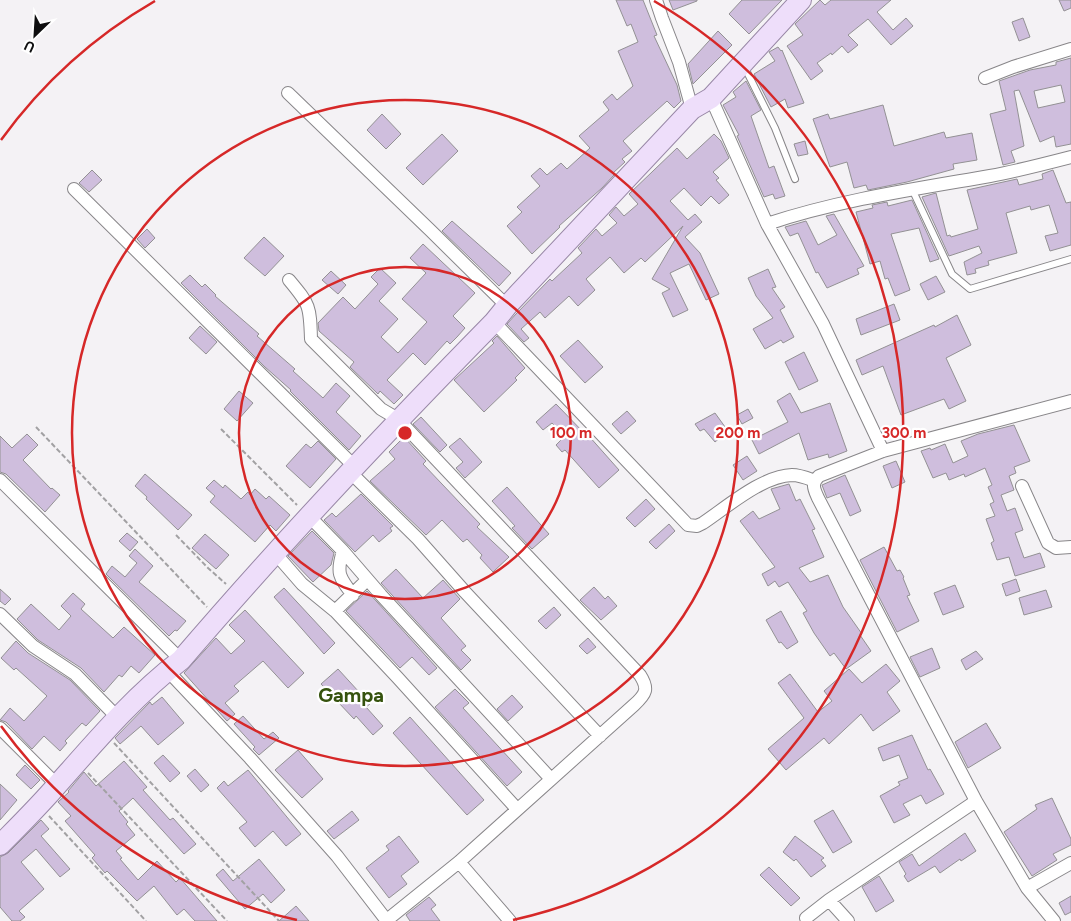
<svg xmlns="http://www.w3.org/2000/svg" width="1071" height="921" font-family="Figtree,sans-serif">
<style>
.building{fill:#cfbedd;stroke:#939194;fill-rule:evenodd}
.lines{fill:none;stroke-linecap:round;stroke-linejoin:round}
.lane-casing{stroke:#888689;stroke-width:8}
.street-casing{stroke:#888689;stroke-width:14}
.primary-casing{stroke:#9887a6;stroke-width:22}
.path{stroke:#a2a1a3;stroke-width:2;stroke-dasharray:5 2.5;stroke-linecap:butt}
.lane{stroke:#fff;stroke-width:6}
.street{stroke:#fff;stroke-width:12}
.primary{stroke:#eedefa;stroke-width:20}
.ring{fill:none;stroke:#d62828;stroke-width:2.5}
.labels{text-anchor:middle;stroke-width:4.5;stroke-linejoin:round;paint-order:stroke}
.quarter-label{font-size:20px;font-weight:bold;fill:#36530e;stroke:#fff}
.centre{fill:#d62828;stroke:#fff;stroke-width:2.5}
.ring-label{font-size:15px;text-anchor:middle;font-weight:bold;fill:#d62828;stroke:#fff;stroke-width:4.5;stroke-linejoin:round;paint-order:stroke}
</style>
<rect width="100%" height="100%" fill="#f4f2f5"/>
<path class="building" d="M616,0H643L657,35L654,36L677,85L681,101L674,108L667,101L623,141L632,151L622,159L625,162L613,173L614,175L602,188L559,226L560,227L532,254L507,226L522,212L517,207L540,186L531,176L540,168L547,175L561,163L567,169L590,148L579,136L609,110L603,102L612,94L617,100L633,86L618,51L638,42L631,24L627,26Z
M669,0H697V1L673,10Z
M742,0H782L749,34L729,14Z
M820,0L825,5L831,0H891L877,12L893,30L906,18L913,26L891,45L868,19L848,35L858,45L848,53L842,46L832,55L831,53L817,63L823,71L811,80L787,46L803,35L795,24Z
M1059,0H1071V8L1064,11Z
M1023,18L1030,37L1019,41L1012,22Z
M718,31L732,45L693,84L688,64Z
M778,47L781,51L782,50L804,103L788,108L785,99L771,107L754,74L775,61L769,52Z
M1071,58V144L1056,147L1054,136L1040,142L1019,90L1014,91L1024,146L1011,151L1015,162L1003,165L990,114L1006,110L999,81L1030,70L1056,65V62ZM1061,85L1065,102L1038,108L1034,91Z
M746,81L761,110L751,116L769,168L774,166L785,196L775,199L773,194L764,197L737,136L739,135L723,105L736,97L733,92Z
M883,105L894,146L944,132L946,138L972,133L977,160L953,164L954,169L907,182L868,190L866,185L854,188L847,162L830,167L813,119L828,114L830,119Z
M382,114L401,134L386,149L367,130Z
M442,134L458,151L423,185L406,168Z
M714,134L721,141L729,158L713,172L719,178L716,180L729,195L719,204L711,196L701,206L684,188L670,201L688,220L695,214L702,222L685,237L700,253L719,294L706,300L689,264L670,273L688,310L673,317L662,293L670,289L652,279L683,226L645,262L641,258L624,273L610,257L586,279L595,290L578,306L569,296L545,318L540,312L521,329L529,338L524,342L507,324L516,314L550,279L552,281L582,253L578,248L596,229L602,236L617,223L609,215L616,207L624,216L638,204L629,194L677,148L687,159Z
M805,141L808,154L798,156L794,144Z
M92,170L102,180L89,192L79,183Z
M1053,170L1066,203L1071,202V245L1050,251L1045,236L1058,233L1049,205L1031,210L1030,206L1006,213L1017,253L988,261L989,265L975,269L976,273L967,275L964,262L982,253L979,246L949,256L922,197L936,193L947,236L950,235L951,237L978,229L967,190L1017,179L1019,185L1043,179L1042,174Z
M912,200L939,259L930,262L919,228L891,234L910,290L895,296L888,278L885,279L880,261L870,264L856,212L873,208L872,205L887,202L888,206Z
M834,214L864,266L857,269L859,274L827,288L818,272L816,273L798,233L790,236L785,227L806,221L818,245L837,235L826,216Z
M452,221L511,273L499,286L442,231Z
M147,229L155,238L145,248L137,239Z
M264,237L284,256L265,276L244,258Z
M423,244L475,293L453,316L465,328L457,337L450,344L447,341L425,365L413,353L387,380L403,395L394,404L380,391L378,394L350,367L354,362L319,331L318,323L343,297L355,309L378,284L371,277L380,268L396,283L379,301L398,319L381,337L398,353L427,322L402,299L426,273L410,258Z
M768,269L776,287L772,288L785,307L780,310L794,337L783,343L781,340L765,349L753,329L773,318L756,296L748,278Z
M331,271L346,285L338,294L322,280Z
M190,275L202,287L205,284L216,295L215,296L259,334L257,336L295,369L293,371L323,398L336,383L350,396L336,412L361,436L349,450L290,391L291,390L265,367L181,283Z
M936,276L945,292L928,300L920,284Z
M894,304L900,320L861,335L856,319Z
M957,315L971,345L946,358L966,401L949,409L944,399L901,415L883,366L862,375L856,360L934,325L935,327Z
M200,326L217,342L206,354L189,338Z
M497,336L525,368L515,378L517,380L484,412L454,380L494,343L492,341Z
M578,340L603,367L585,383L560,356Z
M804,352L818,381L799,390L785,362Z
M239,391L253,403L237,421L224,409Z
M790,393L801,413L830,403L847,451L829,458L828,454L808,460L799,433L759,454L752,440L788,422L777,401Z
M556,404L587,436L588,435L619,470L599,488L565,450L562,452L556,445L565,436L552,423L543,430L536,422Z
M748,409L753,418L742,424L737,415Z
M627,411L636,421L621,434L612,424Z
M715,413L728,431L715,442L704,429L700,431L695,424Z
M421,417L447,445L440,452L413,424Z
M1014,425L1030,461L1014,467L1016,473L1009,476L1014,490L1001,495L1007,511L1015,508L1023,530L1015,533L1024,558L1040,553L1045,567L1015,576L1009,557L997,560L991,543L994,541L986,519L995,516L990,504L994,502L988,487L992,485L985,468L965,477L964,474L949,480L946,473L933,478L921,451L930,448L931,450L945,444L953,463L968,456L961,441L978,434Z
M27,434L38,445L23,460L51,489L52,488L60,495L45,512L6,474L0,472V436L12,448Z
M404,437L426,461L423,464L480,524L477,527L509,557L493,572L480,558L482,555L467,539L463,542L442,520L426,535L370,481L395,459L389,452Z
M460,438L482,462L465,478L456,468L463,462L449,447Z
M318,441L336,459L310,488L286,466L306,444L311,448Z
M747,456L757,471L743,480L733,465Z
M896,461L905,482L892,488L883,466Z
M145,474L192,515L178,530L146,499L147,497L135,486Z
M845,475L861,511L850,516L840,493L827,498L822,485Z
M214,480L223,488L225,485L241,499L248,492L250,495L255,489L266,499L269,496L290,515L276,531L270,525L255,542L210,502L215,496L206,488Z
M789,484L796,501L800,499L815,529L812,530L824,557L799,568L810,582L828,575L843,607L862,634L860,635L871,651L846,669L834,653L830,656L814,633L803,613L807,611L788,582L779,587L775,581L768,586L762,574L775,567L740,521L753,511L759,519L780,509L771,489Z
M507,487L549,534L532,549L512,528L515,526L492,501Z
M361,494L393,526L390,528L392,531L379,542L373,535L355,552L324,520L332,513L336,517Z
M646,499L655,509L635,527L626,518Z
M669,524L675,531L656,549L649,542Z
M312,531L334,553L331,565L313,582L288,556Z
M127,533L138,542L130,551L119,541Z
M205,534L229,555L216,569L192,548Z
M884,547L897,571L900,570L904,577L903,578L910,595L907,596L919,621L897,632L860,560Z
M135,549L153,566L139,582L186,621L177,631L175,630L169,636L106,574L112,566L125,577L137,563L129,556Z
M396,569L423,598L443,580L460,599L441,618L466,646L461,650L471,660L461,670L381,583Z
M1016,579L1020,591L1006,596L1002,584Z
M955,585L964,607L943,615L934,593Z
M594,587L605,599L608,596L617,606L601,620L580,600Z
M284,588L335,643L324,654L274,597Z
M0,589L11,599L5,605L0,601Z
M1046,590L1052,607L1024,615L1019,598Z
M367,591L437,668L429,675L412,657L400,668L346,611Z
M73,593L85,604L81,609L113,638L124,627L155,655L139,673L131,666L122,677L119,675L104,692L81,668L38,640L17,619L31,604L59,630L71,616L61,606Z
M554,607L561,615L546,629L538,621Z
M245,610L304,673L288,688L263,661L234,686L239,691L225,703L235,714L227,721L184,673L216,638L231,654L245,641L229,625Z
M781,611L798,642L787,649L781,642L779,643L766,620Z
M588,638L596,647L587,654L579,646Z
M16,641L28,653L70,680L100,711L86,726L82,723L65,741L67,743L60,751L44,736L32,749L6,722L0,720L10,708L24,721L47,696L16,668L14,670L1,658Z
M932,648L940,668L920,677L910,657Z
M976,651L983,659L966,670L961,660Z
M886,664L900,681L887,692L900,711L873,731L861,714L829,744L824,738L786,770L768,749L804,718L778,683L790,674L818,712L832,701L824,691L849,669L862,683Z
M338,669L370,704L366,707L383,726L373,735L356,716L354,719L321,684Z
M455,689L469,703L463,708L522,772L507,786L435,707Z
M512,695L523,707L508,721L497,709Z
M162,697L184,723L158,745L141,726L120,744L115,738L150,702L152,705Z
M243,716L264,739L273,732L279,738L259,755L253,749L255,747L234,724Z
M410,717L484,800L467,815L393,733Z
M986,723L1001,748L968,768L955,742Z
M912,735L928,770L930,769L944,794L926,804L921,795L903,804L910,815L894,823L880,796L900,785L898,782L908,778L899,755L883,761L878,748Z
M298,750L323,779L302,798L275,770Z
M163,755L180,773L170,782L154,763Z
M124,761L147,787L143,790L170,820L173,818L196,844L184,854L133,798L119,811L128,822L126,824L135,835L116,851L122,858L120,859L138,880L157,861L176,882L180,878L217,921H195L184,909L177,915L154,886L137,901L107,871L105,873L92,858L95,855L65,821L71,816L58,802L69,792L68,791L84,772L96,786Z
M25,765L40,780L31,789L16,775Z
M195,769L209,785L201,792L187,776Z
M248,770L301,834L286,846L273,831L255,847L239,828L247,822L217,788L224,781L228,786Z
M0,784L17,800L0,820Z
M1052,798L1071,839V845L1053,854L1057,860L1032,876L1004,832L1037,809L1035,805Z
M833,810L852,842L833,853L814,821Z
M352,811L359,820L334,839L327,831Z
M41,820L49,829L41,836L70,869L60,877L36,849L21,862L44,889L19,911L25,917L20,921H12L0,907V857L8,853Z
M965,833L976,851L961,861L960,859L940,873L935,866L908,882L904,876L906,874L899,862L912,854L919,866Z
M399,836L419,862L401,876L407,884L389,898L366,868L389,850L386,846Z
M795,836L824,858L821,860L826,866L811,877L796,859L794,861L783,852Z
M259,859L285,890L271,903L263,894L245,909L216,875L223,869L233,881Z
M769,867L800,898L791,906L760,875Z
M879,876L894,901L876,912L862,887Z
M1071,896V912L1065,915L1059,903Z
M429,897L436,905L431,909L440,921H410L406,915Z
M296,906L309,921H279Z"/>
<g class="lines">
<g class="lane-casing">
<path id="lane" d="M744,66L775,128L795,179
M912,189L952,274L970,289L1071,259"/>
</g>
<g class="street-casing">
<path id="street" d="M656,0L662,18L679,62L692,109
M985,78L1013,67L1071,49
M288,93L431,231L507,306
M711,98L767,224L823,324L883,451
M74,189L354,466
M767,224C839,200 915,189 990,176C1017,171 1044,164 1071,157
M289,280C310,305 310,306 311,339L381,409L398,419L640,675C649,689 646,694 634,705L459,862L387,920
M494,322L688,525L697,526L703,523C727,507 762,476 792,475C800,475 807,478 815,481
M349,471L418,539L465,592L600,736
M0,480L181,660
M1022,486L1048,543L1056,548L1071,547
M308,515L343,551L381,595L551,779
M343,551C336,573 339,577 353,595
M275,553L302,584L335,611
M367,580L335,611L397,677L517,809
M0,614L33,646L75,674L118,718
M167,670L250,758L337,856L387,921
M0,728L57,785
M459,862L510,921
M1027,888L1071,863
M829,900L848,921
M806,918L829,900L976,801
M1054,921L1027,888L976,801L818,498C814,489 811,484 819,476L883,451L1071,401"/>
</g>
<g class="primary-casing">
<path id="primary" d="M0,845C20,825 40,805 58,784C96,741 135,695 181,660C281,543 386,432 494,322L507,306L692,109L711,98L801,0"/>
</g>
<path class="path" d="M36,427L207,607
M221,429L297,505
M176,535L208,568L226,584
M114,743L279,921
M88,773L227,921
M49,816L146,921"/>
<use href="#lane" class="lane"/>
<use href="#street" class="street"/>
<use href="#primary" class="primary"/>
</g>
<g class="ring">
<circle cx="405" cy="433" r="166"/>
<circle cx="405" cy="433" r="333"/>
<path d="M297 920A499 499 0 0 1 1 726M1 140A499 499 0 0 1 155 1M654 1A499 499 0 0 1 513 920"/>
</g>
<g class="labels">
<g class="quarter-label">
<text x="351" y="702">Gampa</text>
</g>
</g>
<circle cx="405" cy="433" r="8" class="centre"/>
<g class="ring-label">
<text x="571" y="438">100 m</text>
<text x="738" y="438">200 m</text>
<text x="904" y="438">300 m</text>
</g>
<g transform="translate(35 35) rotate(205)" stroke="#ffffff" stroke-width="4" paint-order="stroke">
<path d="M0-4L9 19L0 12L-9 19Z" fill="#0f0f10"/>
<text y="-8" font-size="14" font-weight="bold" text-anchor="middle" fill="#0f0f10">U</text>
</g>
</svg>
